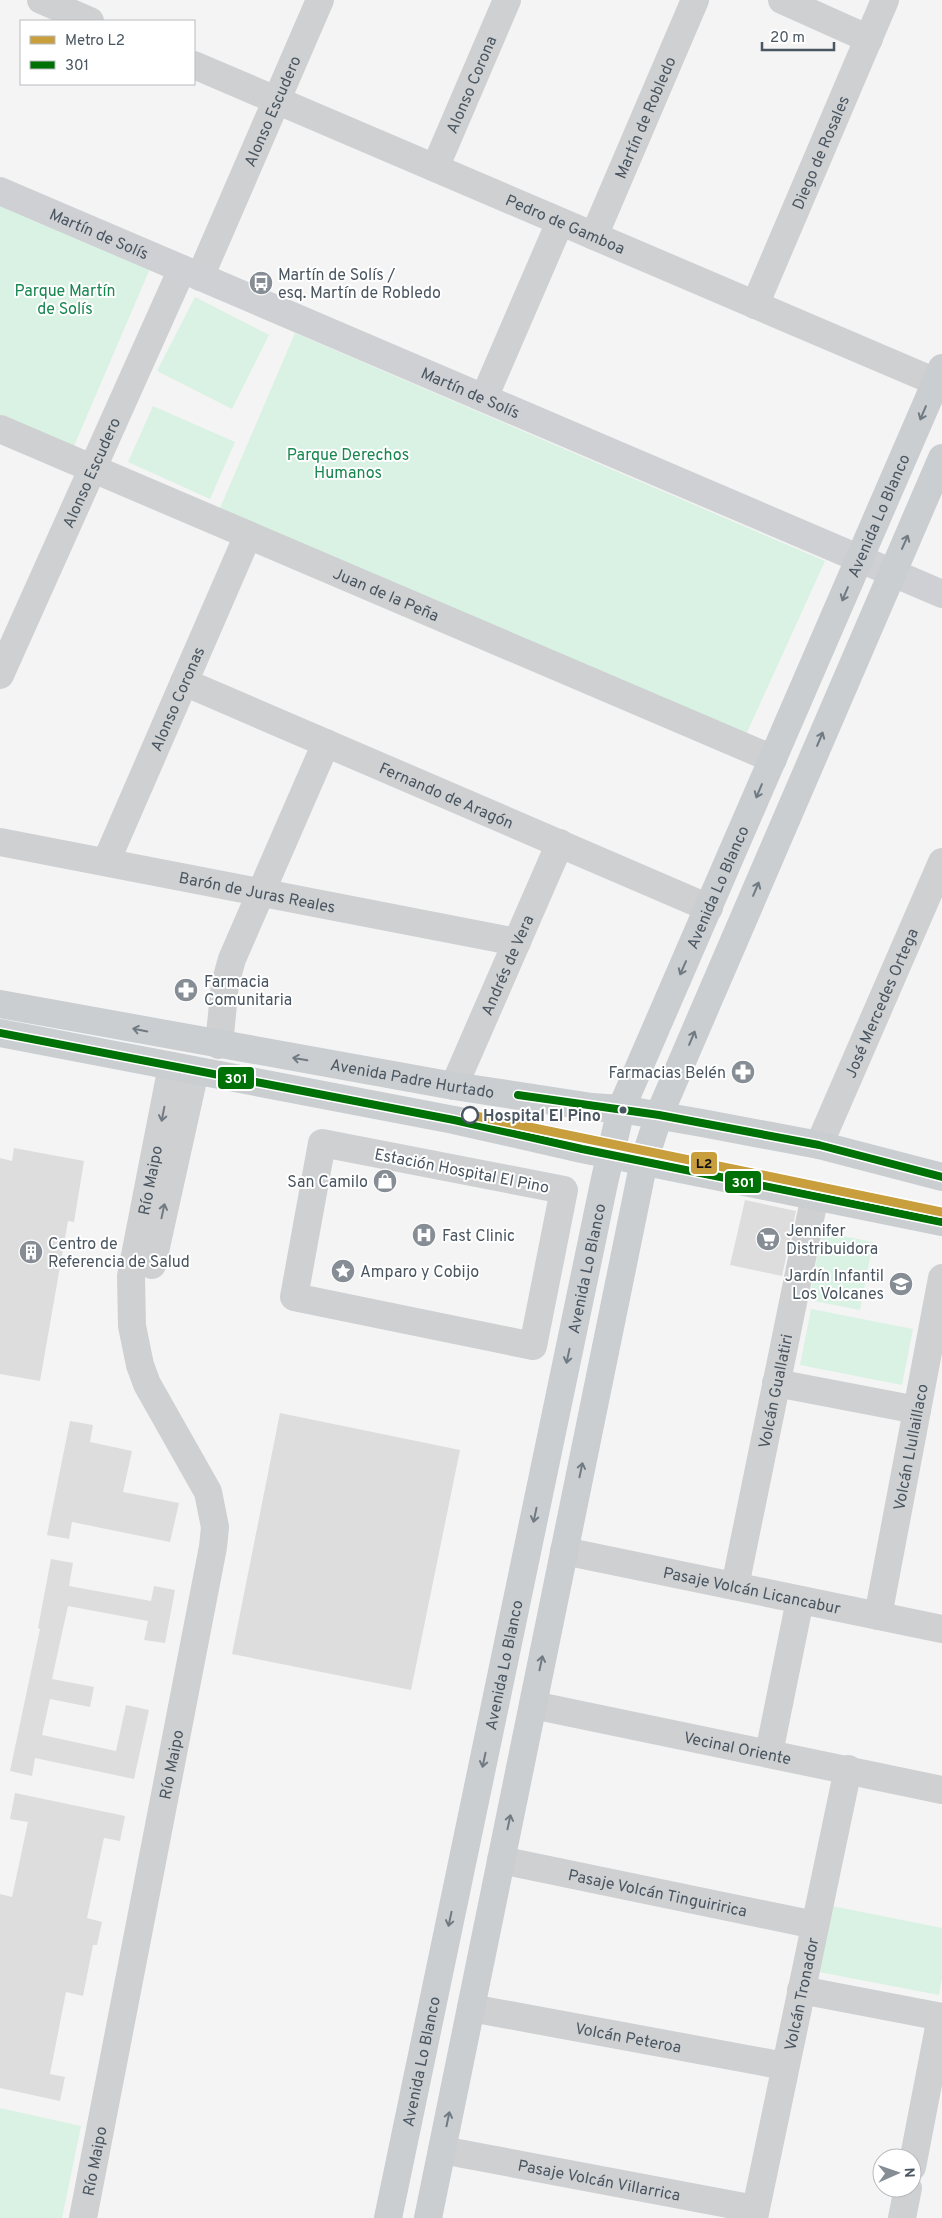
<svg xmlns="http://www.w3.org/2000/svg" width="942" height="2218" font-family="Overpass,sans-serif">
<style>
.green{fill:#d9f2e3}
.building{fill:#ddddde}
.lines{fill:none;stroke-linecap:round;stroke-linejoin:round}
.street{stroke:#ced0d2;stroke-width:28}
.secondary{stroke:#ced0d4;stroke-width:28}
.primary{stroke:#caced1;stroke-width:28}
.bus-1-casing{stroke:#fff;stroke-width:11}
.bus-1{stroke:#007106;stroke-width:8}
.metro-1-casing{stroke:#fff;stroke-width:12}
.metro-1{stroke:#c99f3d;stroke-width:9}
.oneway{stroke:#707a83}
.oneway2{stroke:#727b83}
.bus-dot{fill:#4a5661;stroke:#fff;stroke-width:2}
.stop-dot{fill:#fff;stroke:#4a5661;stroke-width:2.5}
.labels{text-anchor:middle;stroke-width:4;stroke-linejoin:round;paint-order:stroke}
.street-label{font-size:16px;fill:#4a5661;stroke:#fff}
.poi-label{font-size:16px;fill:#4a5661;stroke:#fff;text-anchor:start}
.park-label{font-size:16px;fill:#17864f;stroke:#fff}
.stop-label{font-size:16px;font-weight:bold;fill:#4a5661;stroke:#fff;text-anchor:start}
.line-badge{stroke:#fff;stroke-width:2}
.badge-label{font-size:14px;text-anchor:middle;font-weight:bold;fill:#fff}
.pale-badge-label{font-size:14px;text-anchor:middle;font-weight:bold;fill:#111}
</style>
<rect width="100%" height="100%" fill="#f4f4f4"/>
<path class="green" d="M0,201L152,264L74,446L0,415Z
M195,297L269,335L232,409L157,371Z
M295,333L825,561L744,739L217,515Z
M153,406L235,442L210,499L128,462Z
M822,1232L873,1242L860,1310L809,1300Z
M811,1309L913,1329L902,1385L800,1365Z
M832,1906L942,1928V1978L939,1995L819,1972Z
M0,2108L81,2126L62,2218H0Z"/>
<path class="building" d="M14,1148L84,1161L74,1222L68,1221L40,1381L0,1374V1158L12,1161Z
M745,1200L796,1211L782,1276L730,1265Z
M280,1413L460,1450L411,1690L232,1654Z
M70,1421L93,1425L90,1442L132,1451L123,1492L179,1503L170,1542L72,1522L69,1539L47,1535Z
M51,1559L73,1563L69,1586L151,1601L154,1586L175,1590L165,1643L144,1640L148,1621L68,1606L62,1633L52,1679L94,1687L90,1707L50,1699L42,1735L116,1751L126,1705L149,1710L134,1779L35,1758L32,1776L10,1771L40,1629L38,1628Z
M15,1793L125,1816L120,1841L104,1838L87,1918L102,1922L97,1945H93L83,1996L66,1992L50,2074L65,2077L60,2101L0,2088V1894L12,1897L28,1822L10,1819Z"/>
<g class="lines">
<g class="street">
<path d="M41,0L90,21"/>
<path d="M782,0L869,39"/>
<path id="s1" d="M194,65L936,382"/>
<path id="s2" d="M435,168L507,0"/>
<path id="s3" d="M594,236L695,0"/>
<path id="s4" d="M200,277L320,0"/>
<path id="s5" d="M755,305L885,0"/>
<path d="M484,398L560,222"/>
<path id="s6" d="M0,429L773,759"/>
<path id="s7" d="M0,675L182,269"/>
<path id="s8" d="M184,682L709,908"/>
<path id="s9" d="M0,842L517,942"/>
<path id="s10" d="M106,862L248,535"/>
<path d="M219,1045L225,984L232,959L326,743"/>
<path id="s11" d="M454,1086L560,843"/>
<path d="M322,1143L564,1190L533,1346L294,1297Z"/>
<path id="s12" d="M819,1145L942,862"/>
<path d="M152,1265L195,1071"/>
<path d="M776,1383L917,1410"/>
<path id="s13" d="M564,1551L942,1629"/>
<path id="s14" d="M735,1586L815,1195"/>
<path id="s15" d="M878,1616L942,1278"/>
<path id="s16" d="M533,1705L942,1790"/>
<path d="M769,1753L800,1600"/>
<path id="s17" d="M501,1860L815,1925"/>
<path d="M801,1990L942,2017"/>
<path id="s18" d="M471,2008L785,2066"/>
<path id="s19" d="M442,2150L755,2209"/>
<path d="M912,2167L941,2017"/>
<path id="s20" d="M83,2218L213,1547L215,1527L208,1492L147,1384L140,1365L132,1326L131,1276L172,1066"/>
<path id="s21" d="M754,2218L848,1769"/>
<path d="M902,2218L908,2188"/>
</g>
<path class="secondary" id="s22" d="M0,191L942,594"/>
<g class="primary">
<path id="s23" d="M0,1004L454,1086L592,1107L621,1109L702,1123L819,1145L942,1177"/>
<path d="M0,1033L454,1120L582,1149L942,1222"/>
<path id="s24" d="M388,2218L604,1183L621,1109L942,368"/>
<path d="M428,2218L644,1161L659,1115L942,458"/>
</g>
<g class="bus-1-casing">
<path id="bus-1" d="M0,1033L454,1120L582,1149L942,1222
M518,1095L659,1115L819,1145L942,1177"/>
</g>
<use href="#bus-1" class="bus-1"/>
<g class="metro-1-casing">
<path id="metro-1" d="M466,1114L942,1212"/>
</g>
<use href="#metro-1" class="metro-1"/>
</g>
<defs><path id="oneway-shaft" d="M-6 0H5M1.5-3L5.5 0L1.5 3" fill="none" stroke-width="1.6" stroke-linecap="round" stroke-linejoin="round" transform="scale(1.25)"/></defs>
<g class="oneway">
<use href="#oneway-shaft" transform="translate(923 413) rotate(113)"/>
<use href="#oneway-shaft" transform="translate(905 542) rotate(-66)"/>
<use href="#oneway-shaft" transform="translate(845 594) rotate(113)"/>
<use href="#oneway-shaft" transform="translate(820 739) rotate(-67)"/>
<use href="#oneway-shaft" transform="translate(759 791) rotate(113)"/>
<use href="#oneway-shaft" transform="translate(756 889) rotate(-67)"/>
<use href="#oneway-shaft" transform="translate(683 968) rotate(114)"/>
<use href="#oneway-shaft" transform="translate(140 1030) rotate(-169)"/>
<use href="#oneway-shaft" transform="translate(692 1038) rotate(-67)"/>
<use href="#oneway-shaft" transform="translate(300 1059) rotate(-170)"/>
<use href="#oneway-shaft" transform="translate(568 1356) rotate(102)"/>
<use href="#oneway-shaft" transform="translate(581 1470) rotate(-78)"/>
<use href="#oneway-shaft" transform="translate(535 1515) rotate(102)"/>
<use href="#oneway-shaft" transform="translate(541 1663) rotate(-78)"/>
<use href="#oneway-shaft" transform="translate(484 1760) rotate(102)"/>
<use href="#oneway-shaft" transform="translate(509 1822) rotate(-78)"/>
<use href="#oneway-shaft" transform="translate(450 1919) rotate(102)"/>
<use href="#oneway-shaft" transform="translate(448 2119) rotate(-78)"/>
</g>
<g class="oneway2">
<use href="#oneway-shaft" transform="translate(163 1114) rotate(101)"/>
<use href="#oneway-shaft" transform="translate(163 1211) rotate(-78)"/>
</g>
<defs>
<g id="bus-disc" transform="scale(1.25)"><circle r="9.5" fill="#868d94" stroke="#fff"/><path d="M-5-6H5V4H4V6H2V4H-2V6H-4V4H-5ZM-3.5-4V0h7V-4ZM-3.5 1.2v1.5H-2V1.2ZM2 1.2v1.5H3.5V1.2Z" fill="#fff"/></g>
<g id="pharmacy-disc" transform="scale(1.25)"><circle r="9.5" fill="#868d94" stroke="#fff"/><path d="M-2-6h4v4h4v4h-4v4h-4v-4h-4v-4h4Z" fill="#fff"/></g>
<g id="shop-disc" transform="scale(1.25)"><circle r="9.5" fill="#868d94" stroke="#fff"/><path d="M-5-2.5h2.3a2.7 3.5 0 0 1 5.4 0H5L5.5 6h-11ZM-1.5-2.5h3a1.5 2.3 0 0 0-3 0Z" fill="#fff"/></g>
<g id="hospital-disc" transform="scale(1.25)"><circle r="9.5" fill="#868d94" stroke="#fff"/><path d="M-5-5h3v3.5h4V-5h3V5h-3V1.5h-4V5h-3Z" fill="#fff"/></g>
<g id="supermarket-disc" transform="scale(1.25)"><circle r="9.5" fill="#868d94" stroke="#fff"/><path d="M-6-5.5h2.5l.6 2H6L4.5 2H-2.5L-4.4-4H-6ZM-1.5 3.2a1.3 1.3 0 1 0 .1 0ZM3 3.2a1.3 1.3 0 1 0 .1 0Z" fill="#fff"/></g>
<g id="building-disc" transform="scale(1.25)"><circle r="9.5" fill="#868d94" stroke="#fff"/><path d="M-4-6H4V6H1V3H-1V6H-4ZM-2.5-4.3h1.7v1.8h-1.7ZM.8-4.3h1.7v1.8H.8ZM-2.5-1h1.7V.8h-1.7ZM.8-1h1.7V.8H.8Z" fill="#fff"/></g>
<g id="sight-disc" transform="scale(1.25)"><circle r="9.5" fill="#868d94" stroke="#fff"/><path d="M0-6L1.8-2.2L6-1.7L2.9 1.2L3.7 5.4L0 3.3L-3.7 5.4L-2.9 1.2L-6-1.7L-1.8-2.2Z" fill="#fff"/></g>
<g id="school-disc" transform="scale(1.25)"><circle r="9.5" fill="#868d94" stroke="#fff"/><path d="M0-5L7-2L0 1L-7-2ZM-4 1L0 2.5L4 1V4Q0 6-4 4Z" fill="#fff"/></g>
</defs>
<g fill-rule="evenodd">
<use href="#bus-disc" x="261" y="283"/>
<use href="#pharmacy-disc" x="186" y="990"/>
<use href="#pharmacy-disc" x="743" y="1072"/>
<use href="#shop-disc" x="385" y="1181"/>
<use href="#hospital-disc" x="424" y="1235"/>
<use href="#supermarket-disc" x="768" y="1239"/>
<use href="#building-disc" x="31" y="1252"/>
<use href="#sight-disc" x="343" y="1271"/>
<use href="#school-disc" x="901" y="1284"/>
</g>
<circle class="bus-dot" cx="623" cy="1110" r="4.5"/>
<circle class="stop-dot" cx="470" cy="1115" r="8"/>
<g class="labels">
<g class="street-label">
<text dy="6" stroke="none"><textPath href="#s2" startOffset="91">Alonso Corona</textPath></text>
<text dy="6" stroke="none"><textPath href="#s4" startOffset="181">Alonso Escudero</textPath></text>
<text dy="6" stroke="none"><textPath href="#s3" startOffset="129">Martín de Robledo</textPath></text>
<text dy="6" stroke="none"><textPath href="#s5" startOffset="166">Diego de Rosales</textPath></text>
<text dy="6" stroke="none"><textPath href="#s1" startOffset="404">Pedro de Gamboa</textPath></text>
<text dy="6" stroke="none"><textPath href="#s22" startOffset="108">Martín de Solís</textPath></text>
<text dy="6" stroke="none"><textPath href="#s22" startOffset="512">Martín de Solís</textPath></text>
<text dy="6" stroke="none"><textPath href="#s7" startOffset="222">Alonso Escudero</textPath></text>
<text dy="6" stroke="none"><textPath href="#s24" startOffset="1780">Avenida Lo Blanco</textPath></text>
<text dy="6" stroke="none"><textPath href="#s6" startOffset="420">Juan de la Peña</textPath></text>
<text dy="6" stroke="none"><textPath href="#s10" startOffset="178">Alonso Coronas</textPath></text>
<text dy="6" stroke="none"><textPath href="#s8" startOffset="286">Fernando de Aragón</textPath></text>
<text dy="6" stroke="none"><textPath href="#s24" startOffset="1375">Avenida Lo Blanco</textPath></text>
<text dy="6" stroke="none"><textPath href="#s9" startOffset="262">Barón de Juras Reales</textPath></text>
<text dy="6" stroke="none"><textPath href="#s11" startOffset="132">Andrés de Vera</textPath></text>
<text dy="6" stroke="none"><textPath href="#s12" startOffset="155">José Mercedes Ortega</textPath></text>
<text dy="6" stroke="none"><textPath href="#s23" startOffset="419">Avenida Padre Hurtado</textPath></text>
<text transform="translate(462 1170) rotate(11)" y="6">Estación Hospital El Pino</text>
<text dy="6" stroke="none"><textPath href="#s20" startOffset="1071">Río Maipo</textPath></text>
<text dy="6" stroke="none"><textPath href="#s24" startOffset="970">Avenida Lo Blanco</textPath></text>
<text dy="6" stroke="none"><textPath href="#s14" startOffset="199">Volcán Guallatiri</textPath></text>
<text dy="6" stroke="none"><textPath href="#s15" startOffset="172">Volcán Llullaillaco</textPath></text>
<text dy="6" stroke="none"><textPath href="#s13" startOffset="192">Pasaje Volcán Licancabur</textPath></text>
<text dy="6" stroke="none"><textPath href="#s24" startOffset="565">Avenida Lo Blanco</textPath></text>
<text dy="6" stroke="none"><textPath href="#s16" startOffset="209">Vecinal Oriente</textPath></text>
<text dy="6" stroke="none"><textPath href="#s20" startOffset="462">Río Maipo</textPath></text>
<text dy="6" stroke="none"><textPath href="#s17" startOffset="160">Pasaje Volcán Tinguiririca</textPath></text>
<text dy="6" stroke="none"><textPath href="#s21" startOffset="229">Volcán Tronador</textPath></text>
<text dy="6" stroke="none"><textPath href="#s18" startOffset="160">Volcán Peteroa</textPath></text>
<text dy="6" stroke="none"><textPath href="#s24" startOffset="160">Avenida Lo Blanco</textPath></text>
<text dy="6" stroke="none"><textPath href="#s20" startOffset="58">Río Maipo</textPath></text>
<text dy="6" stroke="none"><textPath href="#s19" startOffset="160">Pasaje Volcán Villarrica</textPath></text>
</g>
<g class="poi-label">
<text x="278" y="280">Martín de Solís /<tspan x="278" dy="18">esq. Martín de Robledo</tspan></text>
<text x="204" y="987">Farmacia<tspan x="204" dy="18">Comunitaria</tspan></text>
<text x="726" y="1078" text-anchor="end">Farmacias Belén</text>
<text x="368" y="1187" text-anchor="end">San Camilo</text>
<text x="786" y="1236">Jennifer<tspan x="786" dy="18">Distribuidora</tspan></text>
<text x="442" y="1241">Fast Clinic</text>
<text x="48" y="1249">Centro de<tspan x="48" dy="18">Referencia de Salud</tspan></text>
<text x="360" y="1277">Amparo y Cobijo</text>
<text x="884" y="1281" text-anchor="end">Jardín Infantil<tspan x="884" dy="18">Los Volcanes</tspan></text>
</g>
<g class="park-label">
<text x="65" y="296">Parque Martín<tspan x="65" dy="18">de Solís</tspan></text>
<text x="348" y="460">Parque Derechos<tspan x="348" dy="18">Humanos</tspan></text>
</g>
<g class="stop-label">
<text x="483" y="1121">Hospital El Pino</text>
</g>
</g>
<g class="line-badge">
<rect x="217" y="1066" width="38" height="24" rx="5" fill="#007106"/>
<rect x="690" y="1151" width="28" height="24" rx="5" fill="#c99f3d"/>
<rect x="724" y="1170" width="38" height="24" rx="5" fill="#007106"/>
</g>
<g class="badge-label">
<text x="236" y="1083">301</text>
<text x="743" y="1187">301</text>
</g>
<g class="pale-badge-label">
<text x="704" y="1168">L2</text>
</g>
<rect x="20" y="20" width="175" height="65" fill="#ffffff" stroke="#b7bbc0"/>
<rect x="30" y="36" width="25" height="8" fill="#c99f3d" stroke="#b7bbc0"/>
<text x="65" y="45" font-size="15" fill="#4a5661">Metro L2</text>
<rect x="30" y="61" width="25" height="8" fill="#007106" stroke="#b7bbc0"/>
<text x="65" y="70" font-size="15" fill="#4a5661">301</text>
<g transform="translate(897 2173) rotate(88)"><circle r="24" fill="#ffffff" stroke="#b7bbc0"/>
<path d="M0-4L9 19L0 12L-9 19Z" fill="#868d94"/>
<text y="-8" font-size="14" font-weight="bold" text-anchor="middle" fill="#4a5661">N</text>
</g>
<path d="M762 42v8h72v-8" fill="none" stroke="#4a5661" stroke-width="2.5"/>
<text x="770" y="42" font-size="15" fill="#4a5661" stroke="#ffffff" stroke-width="4" paint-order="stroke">20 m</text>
</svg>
